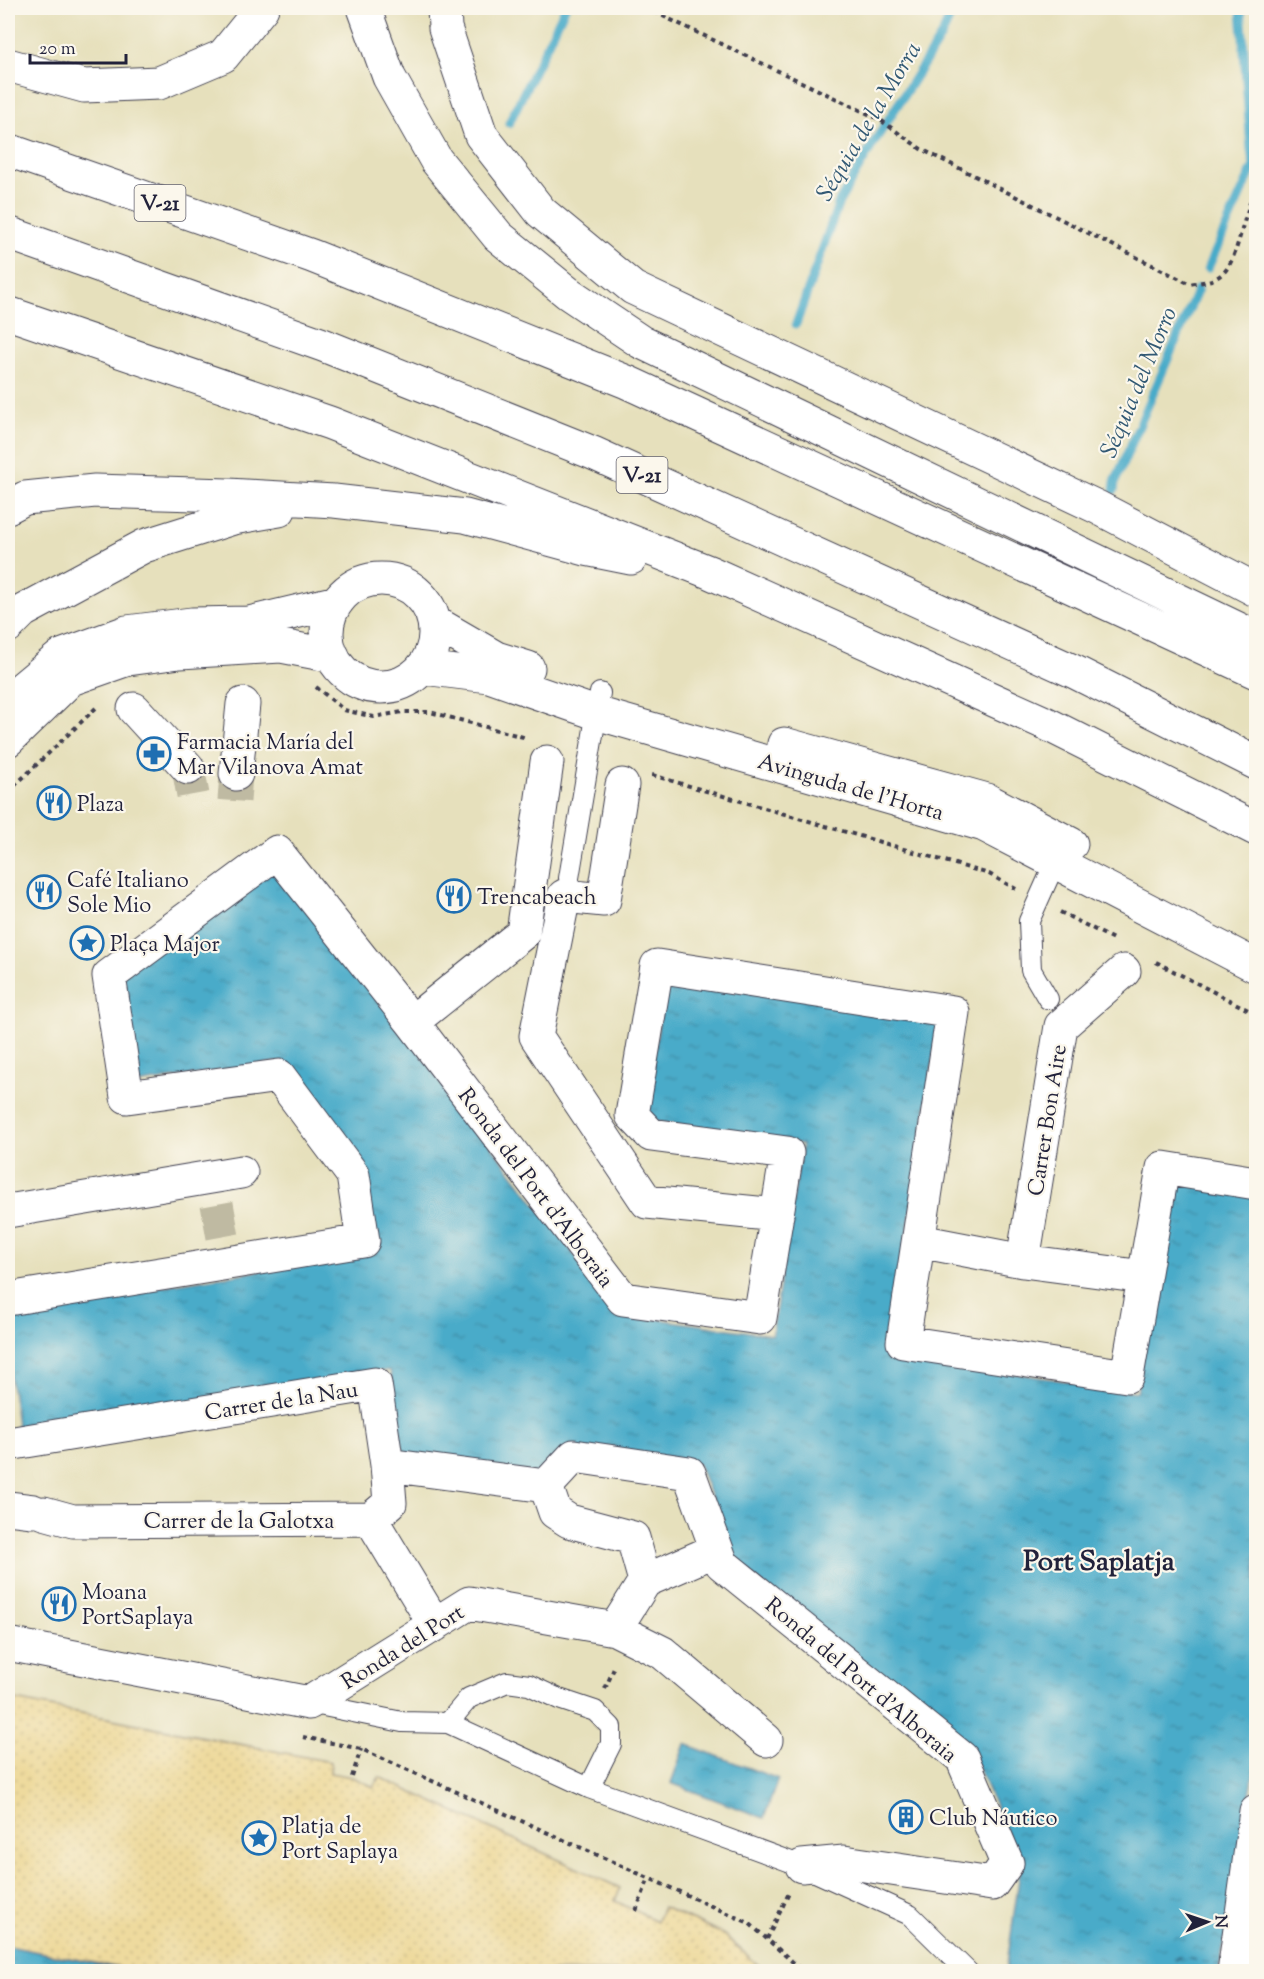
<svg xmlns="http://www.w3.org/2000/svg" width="1264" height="1979" font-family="'Sorts Mill Goudy',serif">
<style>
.sand{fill:url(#sand-dots);stroke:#887e6c;stroke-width:1.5}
.water{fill:url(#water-ripples);stroke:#366682;stroke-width:1.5}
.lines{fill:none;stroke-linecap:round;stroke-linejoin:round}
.stream{stroke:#4aabc9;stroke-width:9}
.ferry{stroke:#325974;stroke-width:1.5;stroke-dasharray:8 6;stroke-linecap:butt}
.street-tunnel{stroke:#bfbaa2;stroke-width:33;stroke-dasharray:33 16;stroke-linecap:butt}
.lane-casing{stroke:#3f3e4e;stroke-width:22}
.street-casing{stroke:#3f3e4e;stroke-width:35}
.secondary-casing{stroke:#3f3e4e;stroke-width:35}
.highway-casing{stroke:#3f3e4e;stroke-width:35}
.path{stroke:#3f3e4e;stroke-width:4;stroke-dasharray:4.5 4.5;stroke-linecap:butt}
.lane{stroke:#fff;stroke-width:20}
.street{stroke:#fff;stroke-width:33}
.secondary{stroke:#fff;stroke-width:33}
.highway{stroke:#fff;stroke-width:33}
.labels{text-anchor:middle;stroke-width:4.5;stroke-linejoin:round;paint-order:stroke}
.shield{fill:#fbf7ec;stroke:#636270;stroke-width:1.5}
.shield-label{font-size:21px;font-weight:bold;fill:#22223b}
.poi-label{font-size:22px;fill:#22223b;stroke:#fbf7ec;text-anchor:start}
.street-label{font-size:22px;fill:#22223b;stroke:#fbf7ec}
.water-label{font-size:24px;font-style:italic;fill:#325974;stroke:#fbf7ec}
.district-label{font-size:28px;font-weight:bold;fill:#22223b;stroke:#fbf7ec}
</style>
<defs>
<pattern id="sand-dots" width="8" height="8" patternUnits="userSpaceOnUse" patternTransform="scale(1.5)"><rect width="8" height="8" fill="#eeda9e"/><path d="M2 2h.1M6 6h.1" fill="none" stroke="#ccbb89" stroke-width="1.8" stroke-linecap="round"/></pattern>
<pattern id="water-ripples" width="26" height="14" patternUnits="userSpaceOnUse" patternTransform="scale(1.5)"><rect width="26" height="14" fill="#4aabc9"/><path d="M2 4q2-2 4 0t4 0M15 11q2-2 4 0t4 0" fill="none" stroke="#3d8ba4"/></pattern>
</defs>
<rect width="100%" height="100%" fill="#fbf7ec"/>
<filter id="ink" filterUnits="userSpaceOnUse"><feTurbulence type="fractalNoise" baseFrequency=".0167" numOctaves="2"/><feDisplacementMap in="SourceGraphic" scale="12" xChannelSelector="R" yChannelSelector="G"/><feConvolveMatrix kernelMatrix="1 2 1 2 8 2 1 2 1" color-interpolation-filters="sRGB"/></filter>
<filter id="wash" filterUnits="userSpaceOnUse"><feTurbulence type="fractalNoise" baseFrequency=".008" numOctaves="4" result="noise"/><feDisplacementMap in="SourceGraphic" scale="24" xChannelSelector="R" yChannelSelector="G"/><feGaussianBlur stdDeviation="1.35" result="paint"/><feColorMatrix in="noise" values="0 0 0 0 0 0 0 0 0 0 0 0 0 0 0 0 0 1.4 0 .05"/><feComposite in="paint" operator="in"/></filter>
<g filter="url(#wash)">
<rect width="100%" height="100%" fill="#e6e0bc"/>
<path class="sand" d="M15,1700L331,1762L330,1773L352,1777L374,1787L379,1777L620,1888L615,1901L657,1921L663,1907L724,1935L765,1971L128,1972L121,1968L8,1946V1714H13Z"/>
<path class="water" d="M275,864L620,1314L772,1335L802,1144L645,1120L666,975L939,1018L890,1355L1137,1392L1170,1179L1256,1192V1398L1253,1424L1256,1431V1760L1219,1971H1006L1021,1864L970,1750L737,1564L698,1464L546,1476L403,1453L390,1370L18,1431L8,1362V1310L376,1253L364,1172L284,1061L131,1085L116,978Z
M685,1744L778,1779L764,1818L671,1783Z
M8,1946L121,1969L128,1971H8Z"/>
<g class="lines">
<path class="stream" d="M509,123L565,8
M1208,268L1254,165L1251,149L1241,8
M796,324L839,202L876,139L942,35L954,8
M1114,490L1115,482L1198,289"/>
<path class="ferry" d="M1167,1972L1178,1957L1219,1964"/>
</g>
</g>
<g filter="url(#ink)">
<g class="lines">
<path class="street-tunnel" d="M188,768L193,795
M234,801L236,774
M217,1204L224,1243"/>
<g class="lane-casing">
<path id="lane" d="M569,878L600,693
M1048,999L1031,970L1029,921L1059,854
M309,1703L402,1722L448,1723
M589,1788L611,1744V1727L595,1711L559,1699L529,1685L507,1682L469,1698L448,1723L589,1788L802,1866L910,1915L968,1972"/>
</g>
<g class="street-casing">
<path id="street" d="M327 633a54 54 0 1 1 108 0a54 54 0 1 1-108 0Z
M434,622L496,658L528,668
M423,668L489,676L596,713L984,825L1256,966
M8,700L61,656L127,632L192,624L249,623L337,602
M134,709L188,768
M8,740L71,679L128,659L180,652L281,646L333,656
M784,744L987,800L1071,844
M236,774L243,704
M622,785L604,900L564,896L536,1036L647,1202L777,1215
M412,1022L523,933L547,762
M8,1211L241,1172
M919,1241L1023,1261L1144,1277
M1023,1261L1061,1026L1124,971
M8,1299L363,1241L353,1175L279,1076L127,1097L109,976L277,852L412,1022L623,1299L760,1318L787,1153L651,1135L632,1115L657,966L953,1012L903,1342L1127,1376L1163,1168L1256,1183
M8,1444L375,1384L387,1465L546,1486L574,1456L689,1473L722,1564L962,1758L1007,1863L992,1884L844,1862L802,1866
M546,1486L555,1512L569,1521L633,1538L645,1581
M8,1508L33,1511
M44,1513L73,1521L371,1519L390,1503L387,1465
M371,1519L435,1625
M615,1629L645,1581L716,1550
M8,1644L309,1703L469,1603L615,1629L663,1653L766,1740
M1234,1972L1256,1811"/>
</g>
<g class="secondary-casing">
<path id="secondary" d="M444,8L445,28L481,135L541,212L633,288L1097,507L1256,590"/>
</g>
<g class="highway-casing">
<path id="highway" d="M364,8L389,77L436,160L498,236L568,293L641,342L1249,634L1256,643
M8,65L84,86L159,83L223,56L262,8
M8,150L312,256L627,382L1256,672
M8,233L323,345L593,453L1075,672L1256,763
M8,313L330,423L709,572L1045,723L1256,829
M8,507L25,498L95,491L228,495L334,501L465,516L586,549L631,558
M8,626L23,611L144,546L233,518L279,510"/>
</g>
<path class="path" d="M646,8L879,119L921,149L1190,284C1201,282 1213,282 1222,274C1235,264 1241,229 1247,213C1249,206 1251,197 1256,192
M1251,8L1256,72
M316,687L344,710L374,717L402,712H430L527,738
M652,775L989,874L1016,889
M8,792L99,705
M1060,912L1115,940
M1156,962L1256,1014
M605,1689L615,1666
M303,1737L361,1749L749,1923L804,1972
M352,1777L361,1749
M636,1911L649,1878
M767,1939L789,1893"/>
<use href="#lane" class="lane"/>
<use href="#street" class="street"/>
<use href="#secondary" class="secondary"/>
<use href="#highway" class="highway"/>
</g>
</g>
<defs>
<g id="pharmacy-ring" transform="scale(1.725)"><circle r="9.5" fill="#fbf7ec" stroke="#1f6fb2" stroke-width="1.5"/><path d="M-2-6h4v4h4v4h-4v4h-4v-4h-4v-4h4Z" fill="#1f6fb2"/></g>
<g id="restaurant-ring" transform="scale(1.725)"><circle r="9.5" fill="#fbf7ec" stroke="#1f6fb2" stroke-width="1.5"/><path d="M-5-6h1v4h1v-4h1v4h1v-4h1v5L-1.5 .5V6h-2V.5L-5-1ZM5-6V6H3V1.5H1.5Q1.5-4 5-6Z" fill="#1f6fb2"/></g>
<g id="sight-ring" transform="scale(1.725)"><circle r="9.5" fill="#fbf7ec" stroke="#1f6fb2" stroke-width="1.5"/><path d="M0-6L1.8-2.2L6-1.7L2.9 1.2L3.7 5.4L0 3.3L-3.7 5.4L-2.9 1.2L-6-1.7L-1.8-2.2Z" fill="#1f6fb2"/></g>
<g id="building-ring" transform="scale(1.725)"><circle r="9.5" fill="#fbf7ec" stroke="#1f6fb2" stroke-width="1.5"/><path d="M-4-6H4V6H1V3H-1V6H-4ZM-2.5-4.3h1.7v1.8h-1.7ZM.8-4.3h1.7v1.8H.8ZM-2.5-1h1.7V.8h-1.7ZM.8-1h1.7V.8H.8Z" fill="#1f6fb2"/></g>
</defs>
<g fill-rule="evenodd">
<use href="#pharmacy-ring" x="154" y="754"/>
<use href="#restaurant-ring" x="54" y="803"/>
<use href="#restaurant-ring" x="44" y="892"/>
<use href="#restaurant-ring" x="454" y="896"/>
<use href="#sight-ring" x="87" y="943"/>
<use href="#restaurant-ring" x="59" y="1604"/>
<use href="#building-ring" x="906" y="1817"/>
<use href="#sight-ring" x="259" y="1838"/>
</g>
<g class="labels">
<g class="shield">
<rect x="134.5" y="185" width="51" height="36" rx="4.5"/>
<rect x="616.5" y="457" width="51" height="36" rx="4.5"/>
</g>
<g class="shield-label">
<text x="160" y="210">V-21</text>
<text x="642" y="482">V-21</text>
</g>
<g class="poi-label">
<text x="177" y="749">Farmacia María del<tspan x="177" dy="25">Mar Vilanova Amat</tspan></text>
<text x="77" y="811">Plaza</text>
<text x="67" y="887">Café Italiano<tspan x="67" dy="25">Sole Mio</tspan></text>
<text x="477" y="904">Trencabeach</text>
<text x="110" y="951">Plaça Major</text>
<text x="82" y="1599">Moana<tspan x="82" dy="25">PortSaplaya</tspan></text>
<text x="929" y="1825">Club Náutico</text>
<text x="282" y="1833">Platja de<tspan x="282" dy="25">Port Saplaya</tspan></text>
</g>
<g class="street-label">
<text transform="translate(851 786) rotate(16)" y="8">Avinguda de l'Horta</text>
<text transform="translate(1046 1120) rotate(-81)" y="8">Carrer Bon Aire</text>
<text transform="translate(537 1187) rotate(53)" y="8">Ronda del Port d'Alboraia</text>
<text transform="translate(281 1400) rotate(-9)" y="8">Carrer de la Nau</text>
<text x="239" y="1528">Carrer de la Galotxa</text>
<text transform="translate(402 1646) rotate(-32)" y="8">Ronda del Port</text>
<text transform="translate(862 1679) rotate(40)" y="8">Ronda del Port d'Alboraia</text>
</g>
<g class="water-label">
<text transform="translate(868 121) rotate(-59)" y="8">Séquia de la Morra</text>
<text transform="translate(1138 382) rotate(-67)" y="8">Séquia del Morro</text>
</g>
<g class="district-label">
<text x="1099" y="1570">Port Saplatja</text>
</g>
</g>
<rect width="1264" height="1979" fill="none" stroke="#fbf7ec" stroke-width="30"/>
<g transform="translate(1207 1922) rotate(88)" stroke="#fbf7ec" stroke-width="4.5" paint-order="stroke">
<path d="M0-4.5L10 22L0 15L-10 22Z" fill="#22223b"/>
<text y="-9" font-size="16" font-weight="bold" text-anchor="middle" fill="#22223b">N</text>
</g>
<path d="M30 54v9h96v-9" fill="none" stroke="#22223b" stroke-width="3"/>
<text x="39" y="54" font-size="18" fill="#22223b" stroke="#fbf7ec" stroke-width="4.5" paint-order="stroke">20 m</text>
</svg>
